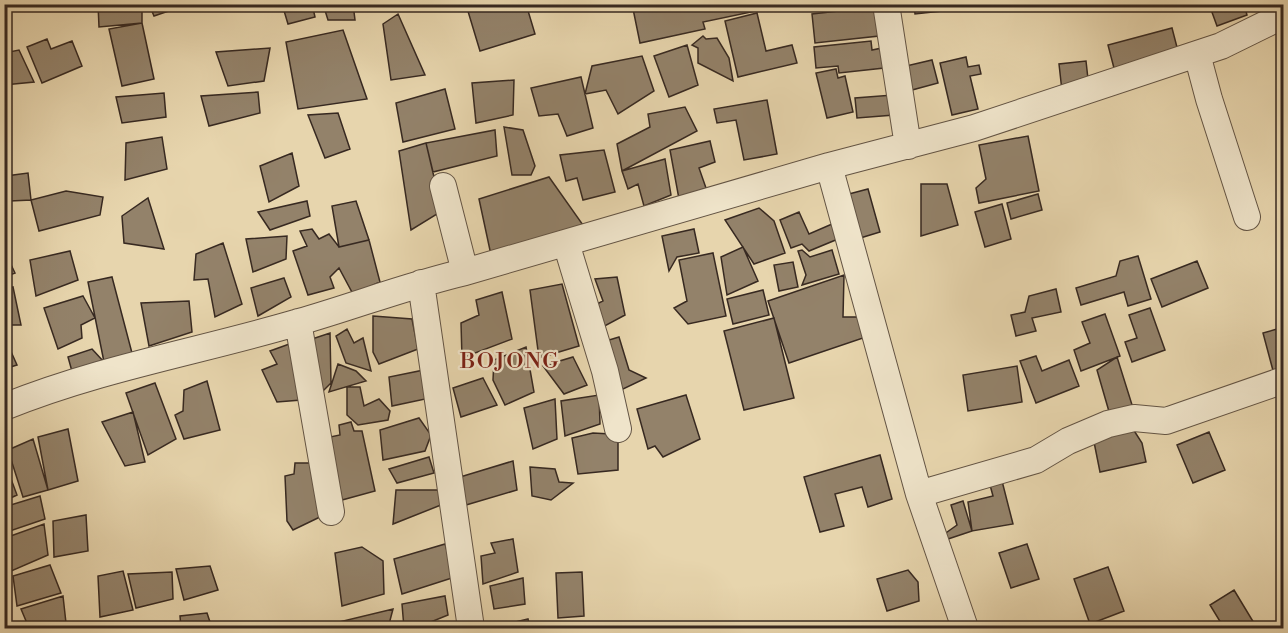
<svg xmlns="http://www.w3.org/2000/svg" width="1288" height="633" font-family="'Libre Bodoni',serif">
<style>
.building{fill:#93826a;stroke:#372921;stroke-width:1.5}
.lines{fill:none;stroke-linecap:round;stroke-linejoin:round}
.minor-casing{stroke:#635444;stroke-width:28}
.minor{stroke:#efe4ca;stroke-width:26}
.labels{text-anchor:middle;stroke-width:4.5;stroke-linejoin:round;paint-order:stroke}
.quarter-label{font-size:22px;letter-spacing:1.5px;fill:#7a1f14;stroke:#efe4ca}
</style>
<rect width="100%" height="100%" fill="#e7d5ad"/>
<filter id="stains"><feTurbulence type="fractalNoise" baseFrequency=".00333" numOctaves="4"/><feColorMatrix values="0 0 0 0 .2 0 0 0 0 .09 0 0 0 0 .02 0 0 0 .5 -.17"/></filter>
<radialGradient id="worn" r=".72"><stop offset=".6" stop-color="#630" stop-opacity="0"/><stop offset="1" stop-color="#630" stop-opacity=".3"/></radialGradient>
<path class="building" d="M98,4H142V23L99,27Z
M149,4H189L154,16Z
M282,4H312L315,17L288,24Z
M323,4H353L355,20H328Z
M478,4H526L535,34L480,51L467,8Z
M632,4H755L756,11L703,22L705,29L640,43Z
M914,4H960V9L915,14Z
M1209,4H1244L1247,15L1217,26Z
M875,7L879,36L815,43L812,14Z
M757,13L766,51L792,45L797,63L738,77L725,21Z
M398,14L425,75L391,80L383,24Z
M142,23L154,79L122,86L109,29Z
M1172,28L1179,55L1115,72L1108,45Z
M343,30L367,99L298,109L286,42Z
M703,36L706,39L717,38L729,58L733,81L698,63V48L692,45Z
M47,39L51,49L72,41L82,66L42,83L27,47Z
M871,41L872,50L882,48L884,68L839,73L838,66L816,68L814,47Z
M687,45L698,85L669,97L654,56Z
M270,48L264,81L228,86L216,52Z
M19,50L34,82L4,85V53Z
M642,56L654,91L618,114L606,90L585,94L592,66Z
M966,57L968,67L979,65L981,74L970,76L978,109L952,115L940,63Z
M932,60L938,83L912,90L906,66Z
M1086,61L1089,88L1062,91L1059,64Z
M836,69L838,78L845,76L853,112L827,118L816,73Z
M581,77L593,128L567,136L558,114L539,116L531,88Z
M514,80L513,115L476,123L472,83Z
M445,89L455,129L403,142L396,103Z
M258,92L260,113L209,126L201,96Z
M164,93L166,117L122,123L116,97Z
M893,95L894,115L857,118L855,98Z
M767,100L777,154L744,160L736,120L717,123L714,109Z
M685,107L697,131L622,171L617,144L650,127L648,114Z
M338,113L350,149L325,158L308,115Z
M504,127L523,130L535,166L531,175H512Z
M495,130L497,156L433,172L426,143Z
M1028,136L1039,191L979,203L976,188L986,179L979,145Z
M162,137L167,169L125,180L126,143Z
M710,141L715,162L699,168L706,188L679,199L670,150Z
M426,143L442,211L411,230L399,151Z
M604,150L615,192L583,200L577,178L566,181L560,155Z
M292,153L299,186L269,202L260,166Z
M665,159L671,195L644,206L638,184L628,189L622,171Z
M28,173L31,200L10,201L6,176Z
M549,177L583,225L491,255L479,199Z
M921,184H947L958,225L921,236Z
M868,189L880,232L857,239L845,195Z
M66,191L103,197L100,215L39,231L31,200Z
M1038,194L1042,210L1011,219L1007,203Z
M148,198L164,249L124,243L122,216Z
M307,201L310,216L270,230L258,212Z
M356,201L369,240L339,247L332,206Z
M1002,204L1011,239L985,247L975,212Z
M759,208L774,221L785,253L754,264L725,220Z
M799,212L809,234L832,224L838,239L809,251L802,244L791,248L780,220Z
M312,229L319,239L329,234L339,247L369,240L380,282L353,294L339,268L330,277L334,288L308,295L293,251L307,246L300,231Z
M694,229L699,253L677,257L669,271L662,236Z
M287,236L286,259L253,272L246,239Z
M223,243L242,304L215,317L208,279L194,280L196,254Z
M743,247L758,281L727,295L721,257Z
M4,250L15,273L4,277Z
M802,250L810,257L832,250L839,274L802,285L806,275L798,251Z
M70,251L78,280L36,296L30,260Z
M713,253L726,316L688,324L674,308L687,301L679,260Z
M1138,256L1151,299L1128,306L1124,292L1081,305L1076,288L1116,276L1120,261Z
M1197,261L1208,288L1162,307L1151,279Z
M793,262L798,287L779,291L774,265Z
M844,275L843,317H863V338L789,363L768,301Z
M112,277L132,353L104,362L88,282Z
M617,277L625,315L601,328L595,305L603,301L595,279Z
M284,278L291,297L258,316L251,288Z
M562,284L579,346L539,358L530,290Z
M13,287L21,325H4V289Z
M1056,289L1061,312L1032,318L1036,331L1016,336L1011,315L1025,312L1029,296Z
M763,290L769,315L733,324L727,299Z
M502,292L512,339L462,358L461,323L479,315L476,300Z
M83,296L95,318L81,325L82,338L58,349L44,308Z
M189,301L192,332L149,346L141,303Z
M1150,308L1165,350L1132,362L1125,342L1137,338L1129,315Z
M1105,314L1120,356L1081,371L1074,350L1090,343L1082,322Z
M373,316L412,319L418,349L379,364L373,352Z
M774,318L794,398L744,410L724,331Z
M1284,327V376L1275,378L1263,333Z
M347,329L354,343L363,338L371,371L346,363L336,336Z
M330,333L331,383L319,395L312,339Z
M4,336L17,365L4,369Z
M619,337L629,370L646,378L619,391L609,340Z
M292,343L301,400L277,402L262,370L277,364L270,351Z
M526,347L534,392L505,405L493,380L494,360Z
M92,349L104,362L73,375L68,357Z
M1036,356L1042,371L1069,360L1079,386L1036,403L1020,361Z
M573,357L587,385L564,394L543,366Z
M1117,357L1133,408L1110,415L1097,370Z
M338,364L356,371L366,381L329,392Z
M1017,366L1022,402L968,411L963,375Z
M424,370L430,398L392,406L389,377Z
M483,378L497,405L461,417L453,388Z
M207,381L220,430L184,439L175,415L183,411L184,390Z
M155,383L176,439L148,455L126,393Z
M347,387H360L364,406L379,399L390,411L388,420L358,425L347,415Z
M599,395L600,424L565,436L561,401Z
M686,395L700,439L663,457L655,446L648,449L637,409Z
M555,399L557,439L533,449L524,408Z
M133,412L145,462L125,466L102,422Z
M419,418L431,435L425,451L383,460L380,430Z
M351,422L354,431H362L375,491L342,500L330,437L340,435L339,425Z
M68,429L78,481L48,490L38,437Z
M618,429V470L578,474L572,438L593,433L611,434Z
M1133,429L1142,443L1146,462L1100,472L1093,437Z
M1209,432L1225,470L1193,483L1177,445Z
M33,439L48,490L23,497L8,450Z
M880,455L892,499L868,507L862,487L835,494L844,526L820,532L804,477Z
M429,457L434,473L397,483L389,469Z
M4,460L17,495L4,501Z
M513,461L517,490L466,505L460,477Z
M295,463H315L322,516L293,530L287,521L285,476L294,474Z
M530,467L555,469L559,482L573,483L551,500L532,496Z
M1002,481L1013,524L972,531L968,502L993,496L990,485Z
M396,490H440L441,505L393,524Z
M40,496L45,519L4,533V507Z
M963,501L972,531L945,540L943,535L957,525L951,505Z
M86,515L88,551L54,557L53,521Z
M44,524L48,555L9,572L5,538Z
M513,539L518,572L483,584L481,556L495,553L491,543Z
M445,544L455,577L402,594L394,559Z
M1027,544L1039,579L1011,588L999,553Z
M362,547L383,561L384,594L342,606L335,553Z
M50,565L61,593L17,606L13,576Z
M210,566L218,590L184,600L176,569Z
M1108,567L1124,611L1090,624L1074,579Z
M908,570L918,582L919,601L887,611L877,579Z
M123,571L133,610L100,617L98,576Z
M172,572L173,599L136,608L128,574Z
M582,572L584,616L558,618L556,573Z
M523,578L525,604L494,609L490,586Z
M1234,590L1257,628H1224L1210,605Z
M63,596L66,623L51,628H29L21,609Z
M445,596L448,615L416,628H404L402,604Z
M393,609L388,628H341L339,622Z
M207,613L212,628H181L180,616Z
M528,619L530,628H496L495,627Z"/>
<g class="lines">
<g class="minor-casing">
<path id="minor" d="M886,4L908,146
M1197,54L1209,99L1247,217
M829,166L919,494L965,628
M443,186L465,272
M566,243L605,371L618,429
M421,283L471,628
M298,322L331,512
M4,407C100,368 201,351 299,322C355,306 409,285 465,272L829,166L974,128L1221,46L1284,15
M919,494L1036,460L1068,441L1108,424L1134,418L1166,421L1284,380"/>
</g>
<use href="#minor" class="minor"/>
</g>
<g class="labels">
<g class="quarter-label">
<text x="510" y="368">BOJONG</text>
</g>
</g>
<rect width="1288" height="633" fill="none" stroke="#e7d5ad" stroke-width="24"/>
<rect x="6" y="6" width="1276" height="621" fill="none" stroke="#372921" stroke-width="3"/>
<rect x="12" y="12" width="1264" height="609" fill="none" stroke="#372921" stroke-width="1.5"/>
<rect width="100%" height="100%" filter="url(#stains)"/>
<rect width="100%" height="100%" fill="url(#worn)"/>
</svg>
